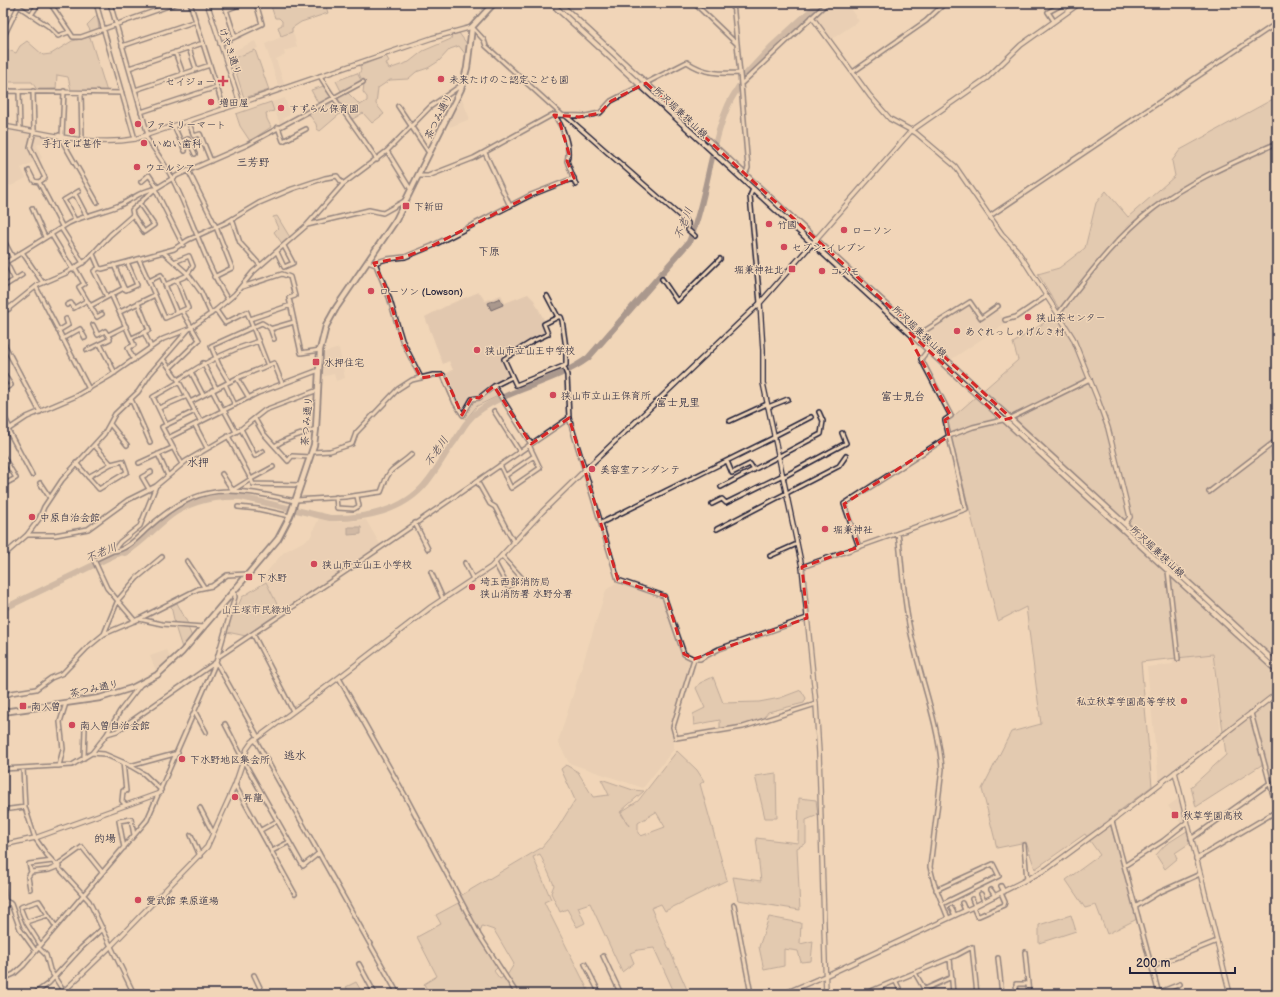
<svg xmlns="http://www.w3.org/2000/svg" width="1280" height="997" font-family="'Balsamiq Sans','Klee One',sans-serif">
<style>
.built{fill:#e2c8af}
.green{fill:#d3bca6;stroke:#7a6f70;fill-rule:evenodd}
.water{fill:#aa988d;stroke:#74696c}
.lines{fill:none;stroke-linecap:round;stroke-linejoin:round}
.river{stroke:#aa988d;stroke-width:6}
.minor-casing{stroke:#22223b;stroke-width:6}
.tertiary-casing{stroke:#22223b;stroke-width:6}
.secondary-casing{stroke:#22223b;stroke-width:7}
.primary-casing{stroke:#22223b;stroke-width:8}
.minor{stroke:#f1d6b8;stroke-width:3}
.tertiary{stroke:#f1d6b8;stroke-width:3.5}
.secondary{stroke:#f1d6b8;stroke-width:4}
.primary{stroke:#f1d6b8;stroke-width:4.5}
.marked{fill:none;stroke:#d62828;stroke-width:3;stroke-dasharray:8 5;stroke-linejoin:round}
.poi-dot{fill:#d1495b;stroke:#f1d6b8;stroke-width:1.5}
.labels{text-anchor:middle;stroke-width:3;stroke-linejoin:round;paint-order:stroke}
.street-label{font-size:10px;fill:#22223b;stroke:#f1d6b8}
.poi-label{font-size:10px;fill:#22223b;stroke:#f1d6b8;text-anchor:start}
.park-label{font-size:10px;fill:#454150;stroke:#f1d6b8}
.neighbourhood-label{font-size:11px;fill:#22223b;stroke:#f1d6b8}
.water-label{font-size:11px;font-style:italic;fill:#4b4554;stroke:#f1d6b8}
</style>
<rect width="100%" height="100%" fill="#f1d6b8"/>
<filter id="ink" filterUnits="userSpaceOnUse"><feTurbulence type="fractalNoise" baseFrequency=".025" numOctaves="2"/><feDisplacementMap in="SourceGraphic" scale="8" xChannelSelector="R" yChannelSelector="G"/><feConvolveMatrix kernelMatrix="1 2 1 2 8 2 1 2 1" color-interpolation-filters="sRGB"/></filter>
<g filter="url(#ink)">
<path class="built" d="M830,3H846L859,21L832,39L815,18Z
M293,32L297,47L284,51L285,55L276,59L285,86L279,88L265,44Z
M255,41L258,48L231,59L229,53Z
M461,97L470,119L450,127L448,121Z
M285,98L290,115L283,118L285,122L280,125L272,102Z
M3,129L44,136V142L37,145L42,158L21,168L26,178L11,186L6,182L3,184Z
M479,292L485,301L501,295L505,303L528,294L534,300L545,322L546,332L503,359L509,377L492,385L479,396L473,397L464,412L462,413L445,374L453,370L449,361L443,364L425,317L450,304Z
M969,303L981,319L997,309L1006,323L952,359L923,333Z
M339,348L345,378L336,381L334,374L321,377L322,353Z
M319,518L340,522L366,520L381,546L282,612L263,576L284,552L310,538Z
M617,582L663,597L683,655L691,660L686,669L690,671L671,730L674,742V749L643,788L569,763L558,742L606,590Z
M167,650L171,659L156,671L150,656Z
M1212,652L1221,734L1159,782L1147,667L1173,664L1172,657Z
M1179,798L1185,820L1182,825L1168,806Z"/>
<path class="green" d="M278,3H325L328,13L301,22L292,28V32L281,36L278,27L282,25V21L279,18H275L271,6Z
M97,15L99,28L91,32L87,25Z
M459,33L467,44L466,55L459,46L450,49L439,61L428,68L416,72L408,79L390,80L378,88L376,104L384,114L372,123L363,113L353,119L341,113L320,131L317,129L316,124L308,113L320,107L311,90L324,86L333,100L347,92L360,105L367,101V97L363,92L364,84L359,74L361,70L360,66L386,56L389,61L386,63L389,69L409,62L423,51L451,39L452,35Z
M90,37L107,92L71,90L68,77L57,75L56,89L37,90L32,82H8L7,87H3V48L16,53L20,46L27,41L43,55L51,54L72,41Z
M255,50L269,90L244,98L232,59Z
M357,73L362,82L342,93L336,81Z
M1277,93V789L1270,793L1263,764L1196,807L1191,787L1226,755L1213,654L1141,662L1152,786L1109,819L1129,891L1141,917L1107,934L1096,905L1085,908L1066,880L1100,855L1085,834L1035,869L1026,842L997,848L982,789L1011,732L1041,724L1026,607L998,621L947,422L1018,360L1013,343L1061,312L1038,274L1059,268L1085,248L1096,203L1106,191L1128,217L1175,176L1172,161L1180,150L1275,98Z
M271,102L274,111L266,113L267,119L271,127L250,141L240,126L236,114Z
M277,216L291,239L283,245L274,232L278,228L273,217Z
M493,389L498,396L477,406L466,419L463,417L471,401Z
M266,582L281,612L246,636L227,632L233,608L238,606L242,597Z
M177,603L188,624H175L171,606Z
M175,626L188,627L192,637L182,648Z
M713,677L723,703L759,702L780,698L801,690L806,698L804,703L768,712C759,727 736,727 720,730V720L694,725L693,714L705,708L696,688L700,683Z
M677,751L697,770L704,781L700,784L727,880L665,911L661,904L651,908L689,994H675L654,948L638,950L630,953L634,963L622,972L590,903L578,907L585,923L577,927L567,909L560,912L551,893L554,885L540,854L533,857L551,899L544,902L590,994H498L497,992L494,994H429L424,984L437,976L417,937L441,924L436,915L460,902L477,936L498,967L494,971L500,979L508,974L514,964L494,930L482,926L480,933L460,896L541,848L557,829L575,800L561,769L566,765L578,772L593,797L609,795L601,779L633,790L644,791L620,812L629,826L621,812L638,801ZM656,812L665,827L641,836L638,833V823Z
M776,773L777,818H765L755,776Z
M799,798L816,800L818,815L806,820V843L797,848L800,910L738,900L733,877L761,881L756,838L798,843Z
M1187,831L1190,843L1175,853L1177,859L1165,869L1156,855L1165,845Z
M1071,915L1076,931L1039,943V925Z
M769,917L801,923L800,944L813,941L811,961L801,962L798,951L784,949V966L764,970L759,947Z
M356,982L363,994H350L346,987Z"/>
<path class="water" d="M500,298L503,305L491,310L488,303Z
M348,527H361V534L348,535Z"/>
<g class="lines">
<path class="river" d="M744,76L771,47L819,3
M3,609L108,558L121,552L125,553C144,542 157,524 176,512C195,500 219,496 241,497L330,518C364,519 404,511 426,483C437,470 444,455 454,442C461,432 466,420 476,413C509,388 554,383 588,358L689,242C707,199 709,151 727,108C730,100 735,93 739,86"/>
<g class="minor-casing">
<path id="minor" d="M50,3L73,37H81L177,3
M96,3L135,139
M110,3L148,135
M190,3L224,109
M224,3L235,37
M694,3L737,44
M733,3L741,84
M18,6L48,26L58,36L69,32
M226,10L244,3
M31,15L39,3
M1054,21L1048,12L1065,3
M472,27L484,40L486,46L562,115
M3,38L20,3
M220,44L262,24L256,3
M122,46L196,21
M189,48L196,69
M175,52L183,74
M129,68L203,43
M853,72L926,21L945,3
M320,76C337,105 359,131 377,160
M135,90L210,65
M3,91L122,93
M4,91L6,127
M19,91L20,129
M81,93L82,139
M398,106L429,153
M141,112L217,87
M554,115C563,126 571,148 567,161L576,185
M566,116L688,223V230L695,236
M188,121L194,136L200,134L211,161
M174,126L185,151
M278,127L283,141L306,129
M59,135L97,202
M62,136L64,91
M145,136C155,150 166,165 173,180C193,220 205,263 228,300
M181,142L188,139L195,154
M387,151L411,190
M485,153L510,206
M188,170L216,227L232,268L214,277
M29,171L34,181L39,182L45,178L30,147L34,131L33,91
M745,175L748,168L741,84L827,3
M418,176H428L474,158L552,115L586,116L600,113L611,101L685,63L687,62C704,74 721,74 740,73
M39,182L62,226
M141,182L149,175L157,187
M155,189L183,245
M753,189L750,196L760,303
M75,194L86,215
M32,208L45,237
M133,215L144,232L154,225L139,203
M990,216L1277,23
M232,219L240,243L260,265
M75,220L64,200L79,191
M307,225L369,210L383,213L406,200
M61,228L83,263
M51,234L73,270
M3,239L13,258
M22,252L43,283
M163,252L188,274L201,292L211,314
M277,252L284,267L293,263L284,246
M93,254L99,268
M139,259L165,318L188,308L177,280
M6,262L15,280
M368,262L376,265L389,297L402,340L421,378
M374,263L387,259L405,257L432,246L531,195L574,178
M3,264L69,223C85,215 103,212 120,205C131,200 142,190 154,189
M114,265L124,288L107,297L94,271L99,268L102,269L174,249L188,240L227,222L259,203L292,189L325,178L337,176L343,184
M75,268L84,284L79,287L97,317L102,314
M662,279L677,301L720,259
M149,281L161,275L177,313
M165,285L186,276L193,266L189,256L174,262
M3,287L22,275
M36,287L89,389
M242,287L282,274L290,277L295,296L289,298L301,353L320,350
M124,288L126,290L137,285L127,262
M111,294L134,345L128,348L134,360
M547,296L558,317H561L562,320L566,348V365L516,385L504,359L533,341L548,334L544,324L558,317
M3,298L9,309
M67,305L71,303L74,308L86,301
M90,306L107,297
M216,310L225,323L247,312L268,366
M120,312L155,295
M3,313L38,285L66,273L87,260L110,235L133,215L132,210L155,189L178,175L247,145L363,82
M1058,314C1087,277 1116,237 1154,208C1189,181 1237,161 1277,143
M250,319L291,305
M1005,320L1016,317L1047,296
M270,329L294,322
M58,331L68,325L66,319
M144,332L151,347
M921,333L970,302L981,318L998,306
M108,335L126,326
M132,338L149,330L138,303
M62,339L80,329L85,338
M3,342L40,412
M100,344L115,373
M87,350L110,339L105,331L98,335L93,325
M163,359L178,380L201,422
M203,363L216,388
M564,367L567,375L569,418L618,580L664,596L684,654L694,659H700L719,649L807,618
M170,368L199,340L182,311
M191,372L203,395
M3,373L11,385L3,390
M237,378L249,398
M178,380C203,363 229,350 259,341
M229,382L219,365L211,346L262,323L270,328L274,339
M225,384L235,405
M494,386L531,444
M212,390L223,411
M131,399L150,442
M190,402L237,378L274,363L282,383
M768,407L788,399
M159,408L187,396
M224,410L236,432
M494,411L520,452
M3,414L10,428
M255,419L263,433L288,461L292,456L310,457
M730,421L767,404
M110,424L127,445
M166,424L153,397L179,382
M195,425L207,448
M241,429L255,456L263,451
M8,430L32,475
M3,433L27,417L76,396L110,376L163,339L189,329
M228,436L251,479L273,467
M774,436L811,417
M168,438L258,393L319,370
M275,446C286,437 303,434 316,429
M312,452L330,451L352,444L356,433L398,389L412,380L433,375H443L455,403L463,415L472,399L479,398L494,386L512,377
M1277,452L1274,453L1277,469
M158,454L168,476
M3,456L16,478L3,485
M727,461L732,473L750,464L754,470
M76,463L99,489L127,472L123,461L111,464L94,445
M139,463L172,448
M182,464L162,427L195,411
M500,465L511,488L540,468L529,445
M222,474L231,488L234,490
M505,476L534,456
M88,477L111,464
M783,477L846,443L842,433
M477,481L490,504L495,507L514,543
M40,483L50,498
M721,487L821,434L823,421L819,412
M149,489L142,477L151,472
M235,489L251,479L253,484L301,485
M1209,492L1277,440
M336,497L337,508L354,509L359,506L357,496
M3,498L5,501L3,502
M296,500L345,497L381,492C384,485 386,475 392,470C399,464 406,460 412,454
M712,504L722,499L726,503L783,475
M238,507L258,509L290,516
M415,523L428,549
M601,523L775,437
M717,529L839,466L846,456
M898,533C902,563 903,594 909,624C918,673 938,719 942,769L930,867L934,883L948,918
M27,535H55L88,529L128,500L156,486L186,461L241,429L265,410L318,390
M859,547L844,504L949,436L973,427L1011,418L1090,379
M113,551C126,551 139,536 148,528C200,481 231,487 295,501
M3,556L27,535L39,519L44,507L62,480L104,434L115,414L138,392L150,374L189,329L216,310L235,294L253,272L307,225L343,184L387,151L430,107L463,84
M770,556L797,544
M187,561L204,587
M465,563L473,579
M495,563L508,587L521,577L502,556
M802,567L966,509L945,420L951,416L921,359L928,350
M1168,571L1178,659
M431,572L443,599
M139,619L162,624L203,627
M135,621L107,588L94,560L113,551L120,542L140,526L156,486
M104,634L118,600L137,578L162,557
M253,634L293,711
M218,657L364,559L569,418
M694,659L673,727L676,738L743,727L816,704
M339,678L406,797L479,935L517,994
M3,697L11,693L36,689L51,678L63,673L87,648L104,634L139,619L198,589L212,586L227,575L248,574
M195,712L206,732
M1251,713L1277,810
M225,724L241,755L244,756
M107,734L117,731L216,662L258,737
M255,739L398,994
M92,753L107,734L120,711L141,684
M84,758L85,729
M243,760L303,866L319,853
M123,762L126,791H123L122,801L126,805
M59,766L63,749L60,722L66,703
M130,766L178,753
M23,768L25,807L35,838L47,855L89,901L134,994
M3,769L72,765L92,753L104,754L127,764L144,774L161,790
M235,785L295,894
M200,808L213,833
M3,810L25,807
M1112,821L1159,994
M261,830L277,821
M191,835L200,856
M1191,839L1270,783
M1024,845L1027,880
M124,848L119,821L131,819L134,835
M272,851L289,842
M1196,859L1277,811
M57,865L82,847L102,872
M1124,866L1163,841L1187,822
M31,872L29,864L53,861
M3,877L5,901
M1001,886L1004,892
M30,889L28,877L31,872L49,870L59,866
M936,890L993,864L999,876L942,904
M991,890L995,896
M981,894L984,901
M3,899L11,904L20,929L35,950
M972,899L975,906
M962,903L965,910
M734,905L751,994
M3,906L10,903
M973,907L977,916H979L1004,905L1005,902L1001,893
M1135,907L1158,893L1200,874
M951,908L955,915
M26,922L48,915
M40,944L26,922L20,907L39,901L56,927
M38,947L46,955L50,970L64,992
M1025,952L1029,994
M603,956L621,994
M950,958L953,994
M998,958L1002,994
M359,964L375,994
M585,964L600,994
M1152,967L1217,941
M915,973L927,994
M254,975L263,994
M3,979L14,974L23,966L147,820L216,662L235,597L234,591
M896,982L902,994
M925,989L952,977
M34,994L49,983L81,948L103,928
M864,994L957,955L972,947L977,994
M1017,994L1016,984H1027
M1155,994L1180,984"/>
</g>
<g class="tertiary-casing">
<path id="tertiary" d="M207,3L240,103
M812,17L870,96L890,119L916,133L955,166L1002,234L1017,250L1058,314L1073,338L1098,400L1108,428L1130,517L1125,524
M3,126C46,133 92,147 135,139L432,38L472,27
M760,303L763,350V383L802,567L816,704L819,753L826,994
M1175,772L1230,994
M3,845L35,838L160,793
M61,994L111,946L207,847L235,785L247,749L252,742L345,673L431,607L491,567L542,512L585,470L760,303L911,131L987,78L1021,45L1080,3
M783,994L825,976L975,906L1047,869L1107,825L1277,693"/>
</g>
<g class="secondary-casing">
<path id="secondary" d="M551,3L1277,671
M559,3L1277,664"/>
</g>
<g class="primary-casing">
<path id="primary" d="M3,712L100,698L132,688L157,675L182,652L278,539L290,516L314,445L316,429L320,350L326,326L336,308L396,220L461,89L467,68L472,27L494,3"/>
</g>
<use href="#minor" class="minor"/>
<use href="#tertiary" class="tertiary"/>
<use href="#secondary" class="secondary"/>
<use href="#primary" class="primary"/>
</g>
</g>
<path d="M0 0H1280V997H0ZM646,83L1011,418L1003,420L910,333L908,335L951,416L945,420L949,436L844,504L859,547L802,567L807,618L694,659L684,654L666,596L618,580L569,418L531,444L494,386L479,398L472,397L462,415L444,374L421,378L402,340L385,286L374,263L405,257L432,246L531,195L574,178L567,161L569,154L560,123L554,115L579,117L600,113L611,101Z" fill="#f1d6b8" fill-opacity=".55" fill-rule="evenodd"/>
<path class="marked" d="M646,83L1011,418L1003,420L910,333L908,335L951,416L945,420L949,436L844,504L859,547L802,567L807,618L694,659L684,654L666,596L618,580L569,418L531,444L494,386L479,398L472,397L462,415L444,374L421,378L402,340L385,286L374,263L405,257L432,246L531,195L574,178L567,161L569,154L560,123L554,115L579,117L600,113L611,101Z"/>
<g class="poi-dot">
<circle cx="441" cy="79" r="4"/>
<path d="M221 75h4v4h4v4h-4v4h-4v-4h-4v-4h4z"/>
<circle cx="211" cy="102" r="4"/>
<circle cx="281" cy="108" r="4"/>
<circle cx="138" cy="124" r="4"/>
<circle cx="72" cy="131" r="4"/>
<circle cx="144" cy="143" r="4"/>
<circle cx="137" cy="167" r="4"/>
<rect x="402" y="202" width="8" height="8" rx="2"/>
<circle cx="769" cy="224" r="4"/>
<circle cx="844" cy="230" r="4"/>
<circle cx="784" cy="247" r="4"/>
<rect x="788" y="265" width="8" height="8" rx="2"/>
<circle cx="822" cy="271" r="4"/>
<circle cx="371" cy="291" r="4"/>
<circle cx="1028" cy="317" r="4"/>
<circle cx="957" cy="331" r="4"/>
<circle cx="477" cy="350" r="4"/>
<rect x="312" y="358" width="8" height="8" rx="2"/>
<circle cx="553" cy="395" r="4"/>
<circle cx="592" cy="469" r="4"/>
<circle cx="32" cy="517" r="4"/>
<circle cx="825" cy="529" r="4"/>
<circle cx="314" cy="564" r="4"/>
<rect x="245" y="573" width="8" height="8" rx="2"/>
<circle cx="472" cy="587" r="4"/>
<circle cx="1184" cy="701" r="4"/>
<rect x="19" y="702" width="8" height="8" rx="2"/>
<circle cx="72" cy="725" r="4"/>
<circle cx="182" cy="759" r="4"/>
<circle cx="235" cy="797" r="4"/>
<rect x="1171" y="811" width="8" height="8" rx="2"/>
<circle cx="138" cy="900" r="4"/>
</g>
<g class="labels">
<g class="street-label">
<text transform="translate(231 51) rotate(71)" y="4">けやき通り</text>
<text transform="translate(681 112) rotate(43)" y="4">所沢堀兼狭山線</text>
<text transform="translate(438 116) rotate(-63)" y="4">茶つみ通り</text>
<text transform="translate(920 331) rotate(43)" y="4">所沢堀兼狭山線</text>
<text transform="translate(306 421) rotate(-85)" y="4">茶つみ通り</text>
<text transform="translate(1158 551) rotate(43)" y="4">所沢堀兼狭山線</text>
<text transform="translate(94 688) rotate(-12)" y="4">茶つみ通り</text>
</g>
<g class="poi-label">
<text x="449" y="83">未来たけのこ認定こども園</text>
<text x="215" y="85" text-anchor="end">セイジョー</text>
<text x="219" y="106">増田屋</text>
<text x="289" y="112">すずらん保育園</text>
<text x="146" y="128">ファミリーマート</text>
<text x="72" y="147" text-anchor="middle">手打そば甚作</text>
<text x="152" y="147">いぬい歯科</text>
<text x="145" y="171">ウエルシア</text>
<text x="414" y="210">下新田</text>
<text x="777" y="228">竹國</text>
<text x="852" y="234">ローソン</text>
<text x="792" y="251">セブン-イレブン</text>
<text x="784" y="273" text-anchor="end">堀兼神社北</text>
<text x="830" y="275">コスモ</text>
<text x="379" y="295">ローソン (Lowson)</text>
<text x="1036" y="321">狭山茶センター</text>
<text x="965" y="335">あぐれっしゅげんき村</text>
<text x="485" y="354">狭山市立山王中学校</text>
<text x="324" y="366">水押住宅</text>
<text x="561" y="399">狭山市立山王保育所</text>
<text x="600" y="473">美容室アンダンテ</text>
<text x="40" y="521">中原自治会館</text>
<text x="833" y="533">堀兼神社</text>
<text x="322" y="568">狭山市立山王小学校</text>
<text x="257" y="581">下水野</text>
<text x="480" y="585">埼玉西部消防局<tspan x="480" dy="12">狭山消防署 水野分署</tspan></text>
<text x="1176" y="705" text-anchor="end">私立秋草学園高等学校</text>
<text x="31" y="710">南入曽</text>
<text x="80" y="729">南入曽自治会館</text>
<text x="190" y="763">下水野地区集会所</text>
<text x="243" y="801">昇龍</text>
<text x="1183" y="819">秋草学園高校</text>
<text x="146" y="904">愛武館 栗原道場</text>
</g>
<g class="park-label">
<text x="256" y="613">山王塚市民緑地</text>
</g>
<g class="neighbourhood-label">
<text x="253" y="166">三芳野</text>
<text x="489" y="255">下原</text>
<text x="903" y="400">富士見台</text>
<text x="678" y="406">富士見里</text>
<text x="198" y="466">水押</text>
<text x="295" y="759">逃水</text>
<text x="105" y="842">的場</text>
</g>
<g class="water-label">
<text transform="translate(683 223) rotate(-68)" y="4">不老川</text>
<text transform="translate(436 451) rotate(-56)" y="4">不老川</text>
<text transform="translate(101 552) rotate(-22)" y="4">不老川</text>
</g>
</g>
<rect width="1280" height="997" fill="none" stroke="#f1d6b8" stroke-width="16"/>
<rect x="8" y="8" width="1264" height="981" fill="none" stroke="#22223b" stroke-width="1.5" filter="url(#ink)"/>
<path d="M1130 967v6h105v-6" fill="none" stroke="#22223b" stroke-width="2"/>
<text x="1136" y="967" font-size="12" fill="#22223b" stroke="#f1d6b8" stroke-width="3" paint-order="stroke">200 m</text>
</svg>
